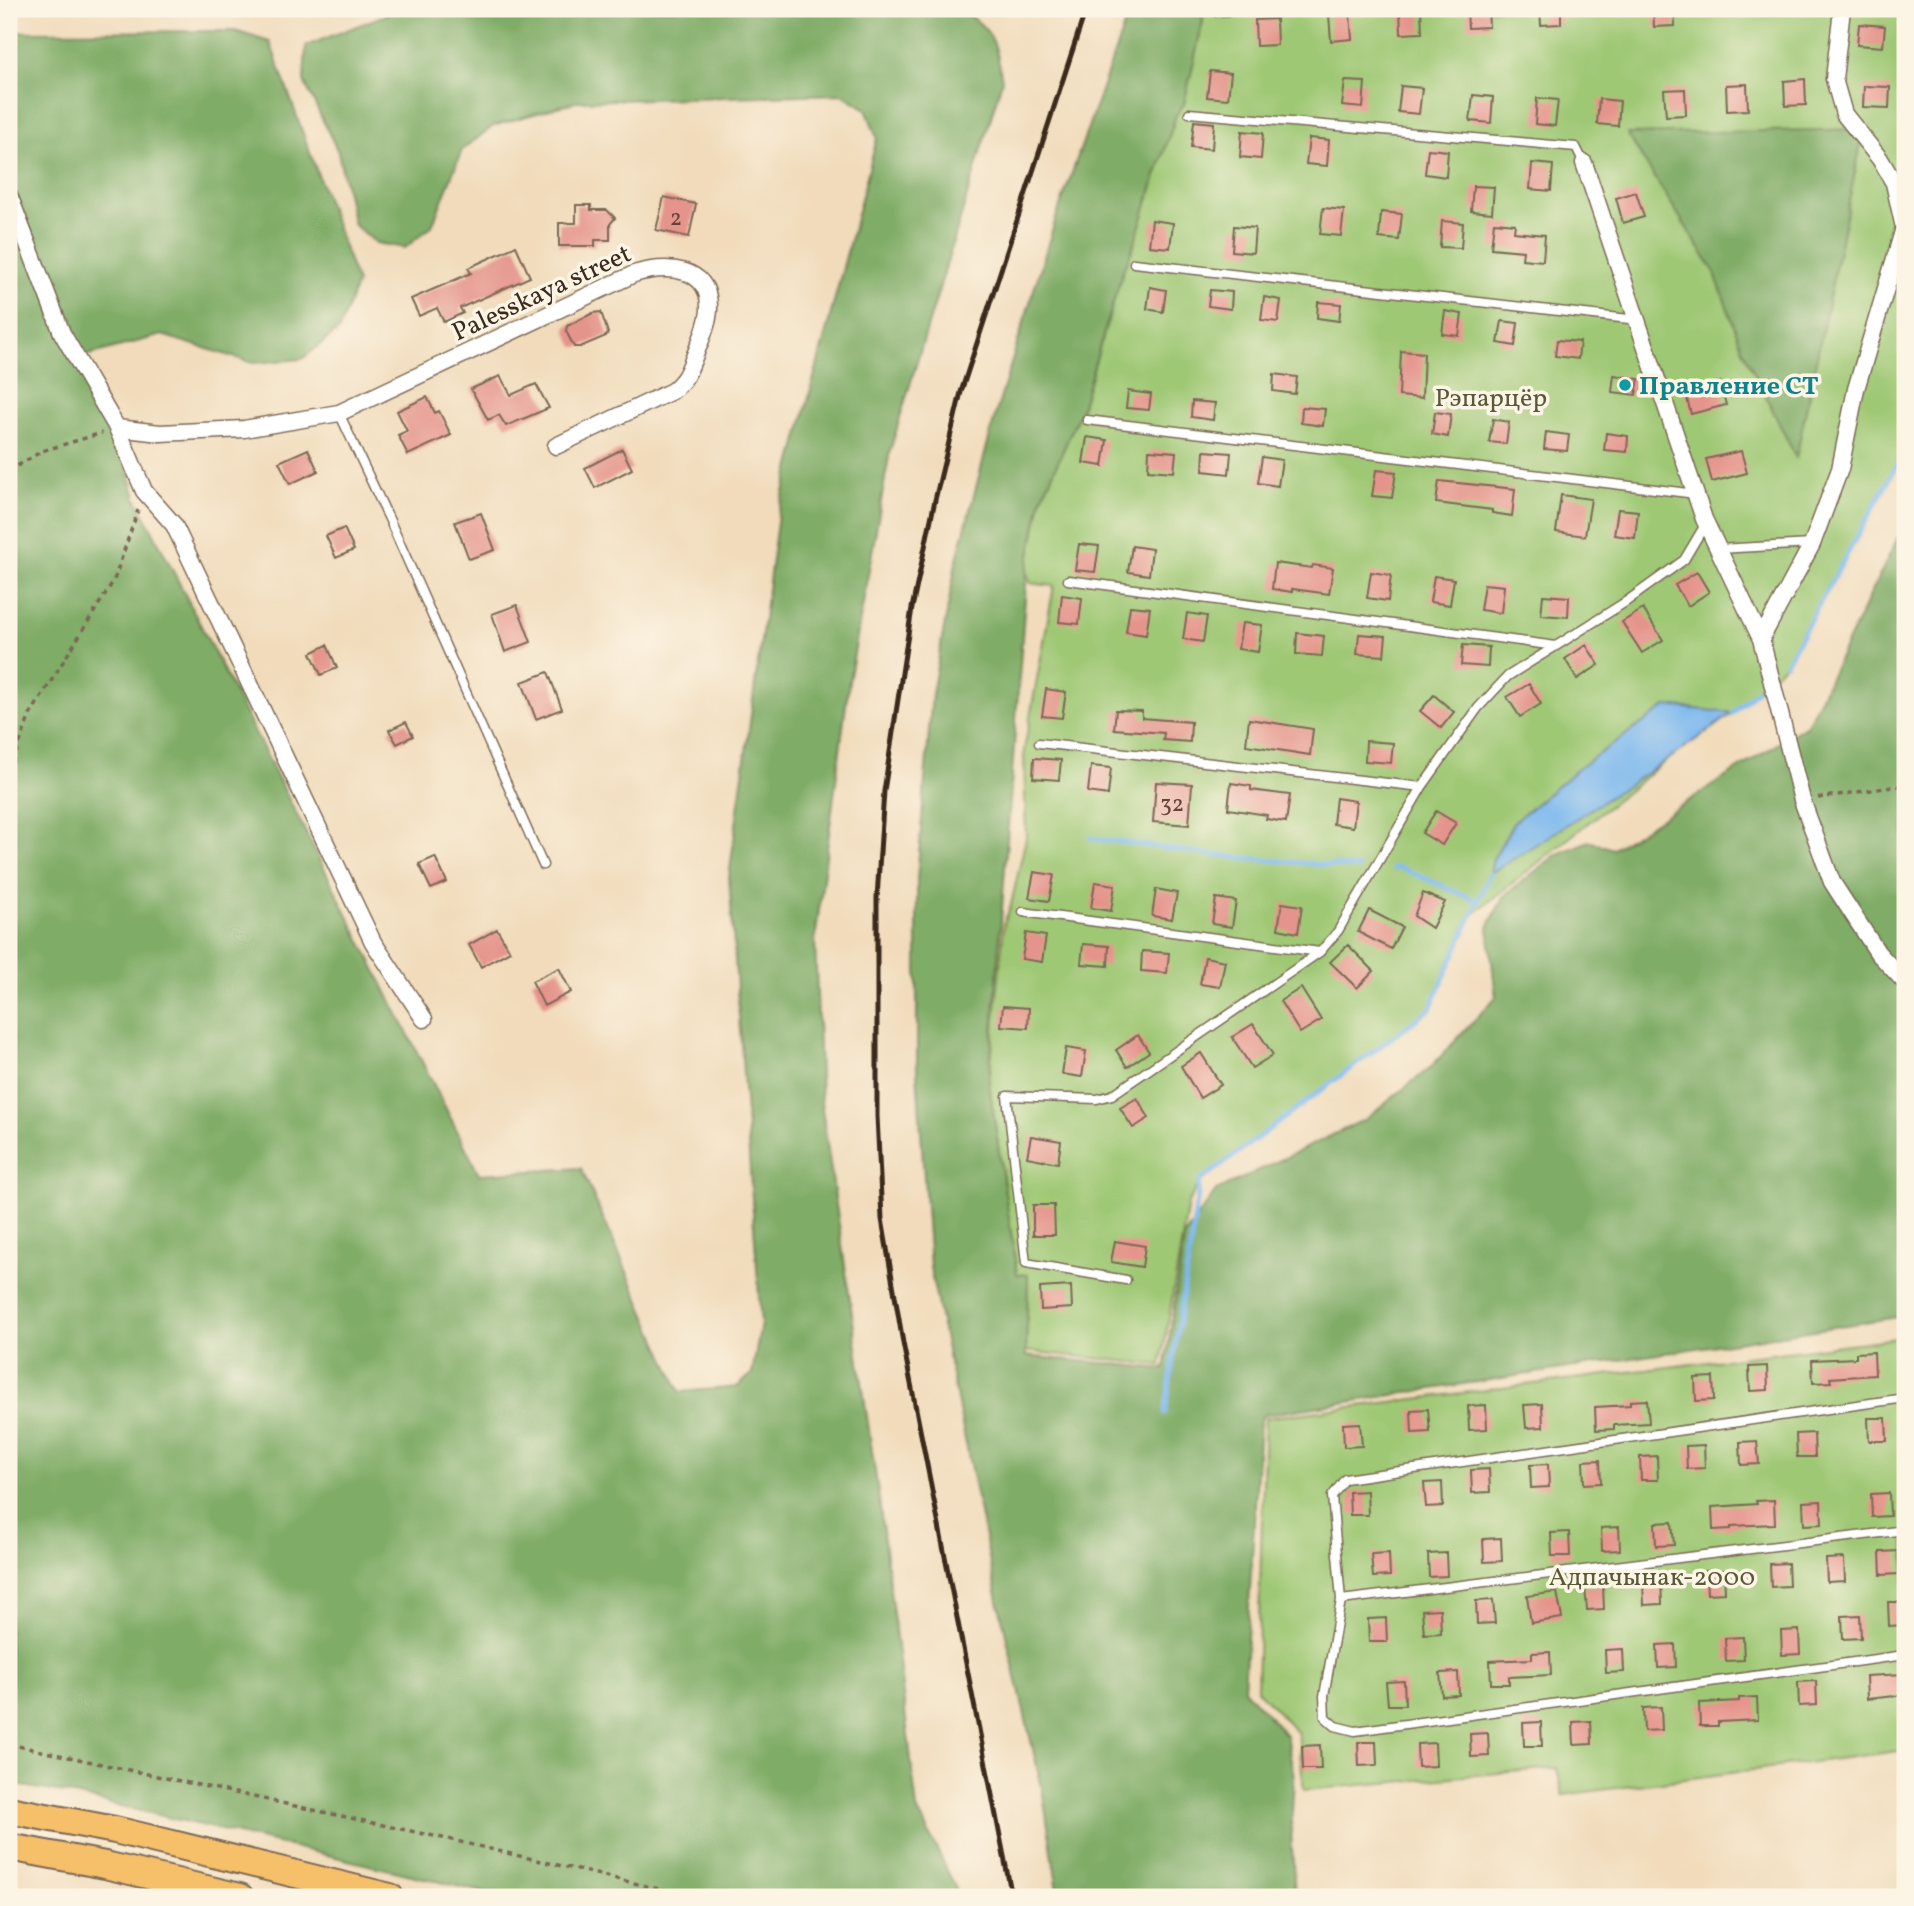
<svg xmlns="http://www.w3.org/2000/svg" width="1914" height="1906" font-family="Vollkorn,serif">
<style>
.green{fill:#9fc874;stroke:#6d7949;stroke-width:2}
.forest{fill:#7fac66;stroke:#5d6b42;stroke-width:2}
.water{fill:#7cb8ee;stroke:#5c7186;stroke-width:2}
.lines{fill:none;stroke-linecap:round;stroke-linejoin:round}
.stream{stroke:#7cb8ee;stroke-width:5}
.building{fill:#e5948b}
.service-casing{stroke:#7b6855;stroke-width:11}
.minor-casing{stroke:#7b6855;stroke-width:19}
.trunk-casing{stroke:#7b6855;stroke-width:30}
.path{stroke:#7b6855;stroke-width:3.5;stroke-dasharray:5 5;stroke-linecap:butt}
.service{stroke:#fff;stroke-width:8}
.minor{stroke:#fff;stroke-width:16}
.trunk{stroke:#f6c06b;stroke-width:26}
.rail{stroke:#3b2a1e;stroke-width:5}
.culture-dot{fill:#0f9aa8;stroke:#fcf5e5;stroke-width:2.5}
.labels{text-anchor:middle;stroke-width:7;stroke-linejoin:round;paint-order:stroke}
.number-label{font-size:23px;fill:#664439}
.street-label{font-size:26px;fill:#3b2a1e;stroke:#fcf5e5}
.culture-label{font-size:26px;font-weight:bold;fill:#0d838f;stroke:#fcf5e5;text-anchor:start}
.park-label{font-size:26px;fill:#595938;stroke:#fcf5e5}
</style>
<rect width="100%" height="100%" fill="#fcf5e5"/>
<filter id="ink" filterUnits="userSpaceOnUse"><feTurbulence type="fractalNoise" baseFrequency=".0143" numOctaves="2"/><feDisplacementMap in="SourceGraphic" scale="14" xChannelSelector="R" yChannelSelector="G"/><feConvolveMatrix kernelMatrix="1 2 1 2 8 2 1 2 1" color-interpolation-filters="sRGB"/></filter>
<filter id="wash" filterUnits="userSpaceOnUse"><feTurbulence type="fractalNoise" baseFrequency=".00686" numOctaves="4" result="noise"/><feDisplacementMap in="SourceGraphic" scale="28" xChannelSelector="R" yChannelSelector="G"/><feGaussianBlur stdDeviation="1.57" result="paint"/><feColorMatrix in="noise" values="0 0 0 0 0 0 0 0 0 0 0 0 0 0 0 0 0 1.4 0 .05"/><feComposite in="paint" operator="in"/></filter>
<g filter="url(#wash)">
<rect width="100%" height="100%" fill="#f1dbbb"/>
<path class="green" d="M1202,9H1905V451L1786,663L1733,713L1667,760L1471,916L1430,1009L1200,1181L1188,1203L1161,1365L1026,1351L1028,1276L1017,1274L989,1084L1004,923L1011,905L1026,838L1024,750L1054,586L1030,583L1027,570L1041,500L1080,412L1123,270L1131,253L1176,115L1184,104L1203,21Z
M1905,1337V1750L1563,1795L1557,1768L1304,1790L1298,1733L1257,1690L1265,1418Z"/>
<path class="forest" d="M390,9H958C994,28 996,43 1002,81L890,451L849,682L815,940L821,1102L879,1499L917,1809L960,1897H504L65,1793L9,1784V30L10,32L235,31L270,42L357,283L339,330L302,359L253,363L162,335L81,357L117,428L136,498L479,1174L581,1168L680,1392L737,1387L752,1374L761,1324L729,877L778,515L877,138L866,109L842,94L578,101L493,126L462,150L432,226L405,248L376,243L354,225L338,152L304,81L306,46L385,15Z
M1130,9H1202L1203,21L1184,104L1176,115L1131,253L1123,270L1080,412L1041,500L1027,570L989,1084L1017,1274L1028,1275L1026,1356L1165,1369L1184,1236L1216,1191L1366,1119L1431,1067L1496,997L1488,927L1504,896L1557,854L1589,841L1613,849L1807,725L1905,523V1316L1263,1415L1260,1422L1244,1689L1286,1735L1294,1777L1291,1830L1295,1897H1059L1042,1788L996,1592L930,1267L917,1072V879L932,694L956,563L995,416L1056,218Z
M1864,129L1796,458L1743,350L1714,271L1627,134Z"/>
<path class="water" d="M1667,706L1733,713L1667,760L1490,874L1493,859L1514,822L1580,767Z"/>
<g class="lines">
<path class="stream" d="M1786,663L1905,451
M1733,713L1757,690
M1091,838L1214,855L1359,868
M1393,868H1401L1478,901
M1165,1414L1200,1181L1430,1009L1490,874"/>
</g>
<g id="blocks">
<path class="building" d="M1400,9H1421L1422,33L1401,34Z
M1467,9H1488L1489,27L1468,28Z
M1540,9H1561V24L1541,25Z
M1653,9H1674L1675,26L1654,27Z
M1350,14L1352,39L1331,41L1329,15Z
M1276,19L1277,45L1256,46L1255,20Z
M1859,24L1885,26L1883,47L1857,45Z
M1210,71L1231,73L1228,99L1207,97Z
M1805,79L1806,105L1785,106L1784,81Z
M1345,81L1365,82L1363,108L1342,106Z
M1747,84L1748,110L1727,111L1726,85Z
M1401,86L1422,88L1419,114L1398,112Z
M1864,86L1890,87L1889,108L1863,107Z
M1685,89L1686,115L1666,116L1664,90Z
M1473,95L1493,97L1491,123L1470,121Z
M1537,98L1558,100L1555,126L1535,124Z
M1599,99L1620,101L1618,126L1597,124Z
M1194,121L1214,123L1212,149L1191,147Z
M1242,131L1263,133L1261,159L1240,157Z
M1309,138L1329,140L1327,166L1306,164Z
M1428,149L1448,151L1446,177L1425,174Z
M1532,163L1553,165L1551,191L1530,189Z
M1473,186L1494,187L1492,213L1471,211Z
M1636,192L1644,217L1623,223L1616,198Z
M664,197L696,204L689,237L656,230Z
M576,205H591V210H607L615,218L610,224V240H595V246H559V223H576Z
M1323,208L1344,210L1341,236L1320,234Z
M1381,212L1402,214L1399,240L1379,238Z
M1152,220L1173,223L1170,248L1149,246Z
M1442,221L1463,223L1461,248L1440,247Z
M1494,222L1515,224L1514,232L1545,235L1543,261L1522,259L1523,251L1491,248Z
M1234,226L1255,228L1253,253L1232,251Z
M516,246L530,277L460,308L463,313L444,322L437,308L419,316L411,299L471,273L468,268Z
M1150,287L1166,290L1163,312L1147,309Z
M1210,290L1232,292L1231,309L1208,306Z
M1264,297L1281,300L1278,322L1261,320Z
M1318,302L1341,304L1339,321L1317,318Z
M1445,311L1462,314L1459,336L1442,334Z
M601,312L608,333L606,336L580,347H574L566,331L567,326L593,313Z
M1502,321L1518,323L1515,346L1498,343Z
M1557,340L1580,342L1578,359L1555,356Z
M1401,351L1424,353L1422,398L1399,396Z
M1274,374L1297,377L1295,394L1273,391Z
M1614,375L1639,379L1636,395L1612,392Z
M500,376L511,395L536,384L549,408L506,426L499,415L488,420L471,389Z
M1720,382L1726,405L1691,414L1685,391Z
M1128,391L1151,394L1149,410L1126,408Z
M427,397L435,413L439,411L451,435L408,455L398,435L407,431L397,411Z
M1192,401L1215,403L1213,420L1191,417Z
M1302,407L1325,409L1323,426L1301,423Z
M1435,412L1451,414L1448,437L1432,434Z
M1493,419L1509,422L1506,444L1489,442Z
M1546,432L1569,435L1567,451L1544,449Z
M1606,433L1628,436L1627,452L1604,450Z
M1087,437L1107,440L1103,466L1083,463Z
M308,449L318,471L290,484L279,462Z
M622,449L632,469L595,488L585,468Z
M1149,450L1176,452L1174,472L1148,470Z
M1204,451L1231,453L1229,474L1203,471Z
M1741,451L1747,473L1712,482L1706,459Z
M1262,457L1282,460L1278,486L1258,483Z
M1376,470L1396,472L1392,498L1372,496Z
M1439,481L1515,489L1512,516L1492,513V510L1436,503Z
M1561,495L1591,499L1585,536L1556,532Z
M1618,509L1638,511L1635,538L1614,535Z
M481,513L495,550L469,559L455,522Z
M344,528L354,550L336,558L326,536Z
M1079,544L1099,546L1095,572L1075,570Z
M1132,546L1152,549L1149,575L1128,572Z
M1275,563L1312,568L1313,565L1333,568L1329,594L1292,589V592L1272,589Z
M1371,572L1391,575L1388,601L1367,598Z
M1697,572L1709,592L1688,606L1675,585Z
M1434,576L1454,579L1450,605L1430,602Z
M1484,584L1504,586L1501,613L1480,610Z
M1062,595L1082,598L1079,624L1059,622Z
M1543,595L1569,597L1568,617L1541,615Z
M517,605L531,642L505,652L492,614Z
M1130,606L1150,608L1146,635L1126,632Z
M1643,609L1663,640L1642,653L1622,622Z
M1187,613L1207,616L1203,642L1183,639Z
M1242,623L1262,625L1258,652L1238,649Z
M1297,633L1324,636L1322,656L1296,654Z
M1359,634L1386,636L1384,656L1357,654Z
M327,645L337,668L321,675L311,653Z
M1463,645L1489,647L1488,667L1461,665Z
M1586,645L1599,665L1577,679L1565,659Z
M548,672L562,709L536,719L522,682Z
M1529,684L1541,704L1520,717L1507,697Z
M1046,689L1066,692L1062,718L1042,716Z
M1434,695L1454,712L1441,728L1420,711Z
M1116,710L1142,711V718L1191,722L1190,742L1163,740L1164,733L1114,729Z
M1249,719L1313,729L1310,755L1246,745Z
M406,722L413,736L397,744L389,730Z
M1366,741L1393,743L1391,763L1365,761Z
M1034,758L1061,760L1059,780L1033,778Z
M1091,766L1111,768L1108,795L1088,792Z
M1156,782L1192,784L1189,825L1153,822Z
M1231,783L1251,786V790L1290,795L1286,822L1266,819L1267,815L1228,809Z
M1336,798L1356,801L1353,827L1333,824Z
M1436,811L1456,823L1442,845L1422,833Z
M435,857L447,882L431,889L419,864Z
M1034,872L1054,875L1049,901L1029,898Z
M1095,882L1115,885L1111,911L1091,908Z
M1156,889L1177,893L1172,919L1152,916Z
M1423,893L1445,902L1432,928L1414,916Z
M1216,898L1236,901L1232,927L1212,924Z
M1282,903L1302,906L1298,933L1278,929Z
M1369,910L1402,927L1391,949L1358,932Z
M497,929L510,951L481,967L469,945Z
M1026,933L1046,936L1042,962L1022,959Z
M1083,944L1109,946L1108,966L1081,964Z
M1348,945L1374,971L1357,988L1330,962Z
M1142,951L1169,953L1167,973L1141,971Z
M1205,957L1225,961L1220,987L1200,984Z
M559,968L571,992L544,1006L532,981Z
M1301,988L1321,1020L1300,1033L1280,1001Z
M1003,1006L1029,1008L1028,1028L1001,1026Z
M1253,1024L1273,1055L1252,1068L1232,1037Z
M1138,1035L1149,1052L1127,1067L1116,1050Z
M1066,1048L1086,1051L1082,1077L1062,1074Z
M1201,1053L1221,1085L1200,1098L1181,1066Z
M1137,1098L1149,1118L1133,1128L1120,1108Z
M1031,1136L1061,1141L1058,1163L1027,1157Z
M1033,1205H1054L1055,1235H1033Z
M1115,1241L1145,1246L1142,1267L1111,1262Z
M1071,1286L1072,1308L1041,1310L1040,1288Z
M1874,1352L1875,1375L1830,1378L1831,1382L1813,1383L1812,1360L1856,1358V1353Z
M1767,1366L1768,1390L1750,1391L1749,1367Z
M1713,1377L1714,1400L1696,1401L1695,1378Z
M1647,1400L1649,1423L1614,1425V1429L1596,1430L1595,1407L1630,1405V1401Z
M1542,1404L1543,1427L1526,1428L1524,1405Z
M1486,1405L1487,1429L1469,1430L1468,1406Z
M1428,1409L1430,1432L1412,1433L1411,1410Z
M1868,1418H1886L1887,1441H1869Z
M1360,1423L1362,1446L1344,1447L1343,1424Z
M1814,1433L1815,1457H1797L1796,1434Z
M1757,1441L1759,1464L1741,1465L1740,1442Z
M1704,1445L1705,1468L1687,1469L1686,1446Z
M1657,1456L1658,1480H1641L1640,1457Z
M1600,1460L1601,1483L1584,1484L1583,1461Z
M1548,1464L1549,1487L1531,1488L1530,1465Z
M1489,1469L1490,1492L1472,1493L1471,1470Z
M1442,1482L1443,1506L1426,1507L1424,1483Z
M1367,1491L1368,1515H1350L1349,1492Z
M1889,1493L1890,1516L1872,1517L1871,1494Z
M1774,1500L1775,1524L1731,1526V1529L1713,1530L1712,1507L1757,1504L1756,1501Z
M1821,1501L1822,1524L1804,1525L1803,1502Z
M1672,1522L1674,1545L1656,1546L1655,1523Z
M1619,1527L1620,1550L1602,1551L1601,1528Z
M1569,1532L1570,1556H1552L1551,1533Z
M1501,1538L1502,1561L1484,1562L1483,1539Z
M1898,1551L1899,1574L1881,1575L1880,1552Z
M1389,1553L1390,1576L1373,1577L1371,1554Z
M1446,1553L1447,1576L1429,1577L1428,1554Z
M1844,1558L1845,1581L1827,1582L1826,1559Z
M1788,1563L1789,1586L1771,1587L1770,1564Z
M1724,1570L1725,1593L1707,1594L1706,1571Z
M1661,1581L1662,1604L1644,1605L1643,1582Z
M1603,1586L1604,1609L1587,1610L1585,1587Z
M1557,1592L1562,1618L1531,1623L1527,1596Z
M1493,1600L1495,1623L1477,1624L1476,1601Z
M1888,1602H1905V1625L1889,1626Z
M1440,1609L1441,1633L1424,1634L1422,1610Z
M1860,1615L1861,1638L1843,1639L1842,1616Z
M1386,1618L1387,1642H1369L1368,1619Z
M1799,1630L1800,1654L1782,1655L1781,1631Z
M1743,1637L1744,1660L1726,1661L1725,1638Z
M1675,1644L1676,1667L1658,1668L1657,1645Z
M1623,1649L1624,1672L1606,1673L1605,1650Z
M1550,1652L1551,1675L1509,1677V1684H1491L1490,1661L1532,1659V1653Z
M1458,1672L1459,1695L1442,1696L1440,1673Z
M1905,1674V1695L1867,1699L1866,1676Z
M1404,1681L1405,1705H1388L1386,1682Z
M1816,1681L1817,1705L1799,1706L1798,1682Z
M1757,1697L1758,1720L1718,1722V1726H1700L1699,1703L1739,1701V1698Z
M1661,1707L1662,1730L1644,1731L1643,1708Z
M1591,1721L1592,1744L1574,1745L1573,1722Z
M1541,1722L1542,1746H1524L1523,1723Z
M1488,1733L1489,1756L1471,1757L1470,1734Z
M1358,1742H1376L1377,1765L1359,1766Z
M1435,1743L1436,1766L1418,1767L1417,1744Z
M1320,1745L1321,1769H1303L1302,1746Z"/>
</g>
</g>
<g filter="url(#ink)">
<use href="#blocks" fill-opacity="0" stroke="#7b6855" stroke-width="2"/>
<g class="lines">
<g class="service-casing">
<path id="service" d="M1216,12L1255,9
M1189,113L1576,147L1584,163
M1134,263L1638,320
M339,413L390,521L543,865
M1087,420L1696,494
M1718,549L1812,544
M1068,580L1556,646L1627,601L1684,560L1706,523
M1039,743L1422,787L1478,708L1508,676L1556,646
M1023,912L1320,952L1338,931L1422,787
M1126,1280L1026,1263L1007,1096L1097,1099L1112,1095L1320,952
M1905,1398L1345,1479L1332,1496L1341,1600L1324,1696L1325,1717L1335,1726L1355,1731L1905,1655
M1341,1600L1905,1530"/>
</g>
<g class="minor-casing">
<path id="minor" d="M1584,163L1704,519L1761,639L1802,800L1832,882L1878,953L1905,982
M9,195L62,333L117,428L144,491L174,525L373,942L424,1019
M117,428L160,433L244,429L339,413L634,274C665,265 710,265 709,308C709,322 702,337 697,350C689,369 688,378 672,391L556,446
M1761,639L1812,544L1840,469L1856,389L1904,228L1894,183L1880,159L1844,114L1834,79L1842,9"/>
</g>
<g class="trunk-casing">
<path id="trunk" d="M9,1810L115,1830L390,1897
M9,1847L105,1865L240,1897"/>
</g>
<path class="path" d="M9,471L42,451L102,433
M9,772L30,715L114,580L138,510
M1818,798L1905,785
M9,1426L13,1432
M9,1744L452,1840L693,1897"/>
<use href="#service" class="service"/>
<use href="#minor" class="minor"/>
<use href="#trunk" class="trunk"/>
<path class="rail" d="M1012,1897L903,1343L882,1219L877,1116V898L884,791L912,608L935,500L961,392L1086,9"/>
</g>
</g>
<circle class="culture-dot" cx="1625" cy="385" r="7"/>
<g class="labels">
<g class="number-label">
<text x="676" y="225">2</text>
<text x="1172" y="811">32</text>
</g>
<g class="street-label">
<text transform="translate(541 292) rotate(-25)" y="9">Palesskaya street</text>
</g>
<g class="culture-label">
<text x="1639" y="394">Правление СТ</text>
</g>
<g class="park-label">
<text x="1491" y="406">Рэпарцёр</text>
<text x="1652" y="1585">Адпачынак-2000</text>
</g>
</g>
<rect width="1914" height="1906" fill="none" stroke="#fcf5e5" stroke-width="35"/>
</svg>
